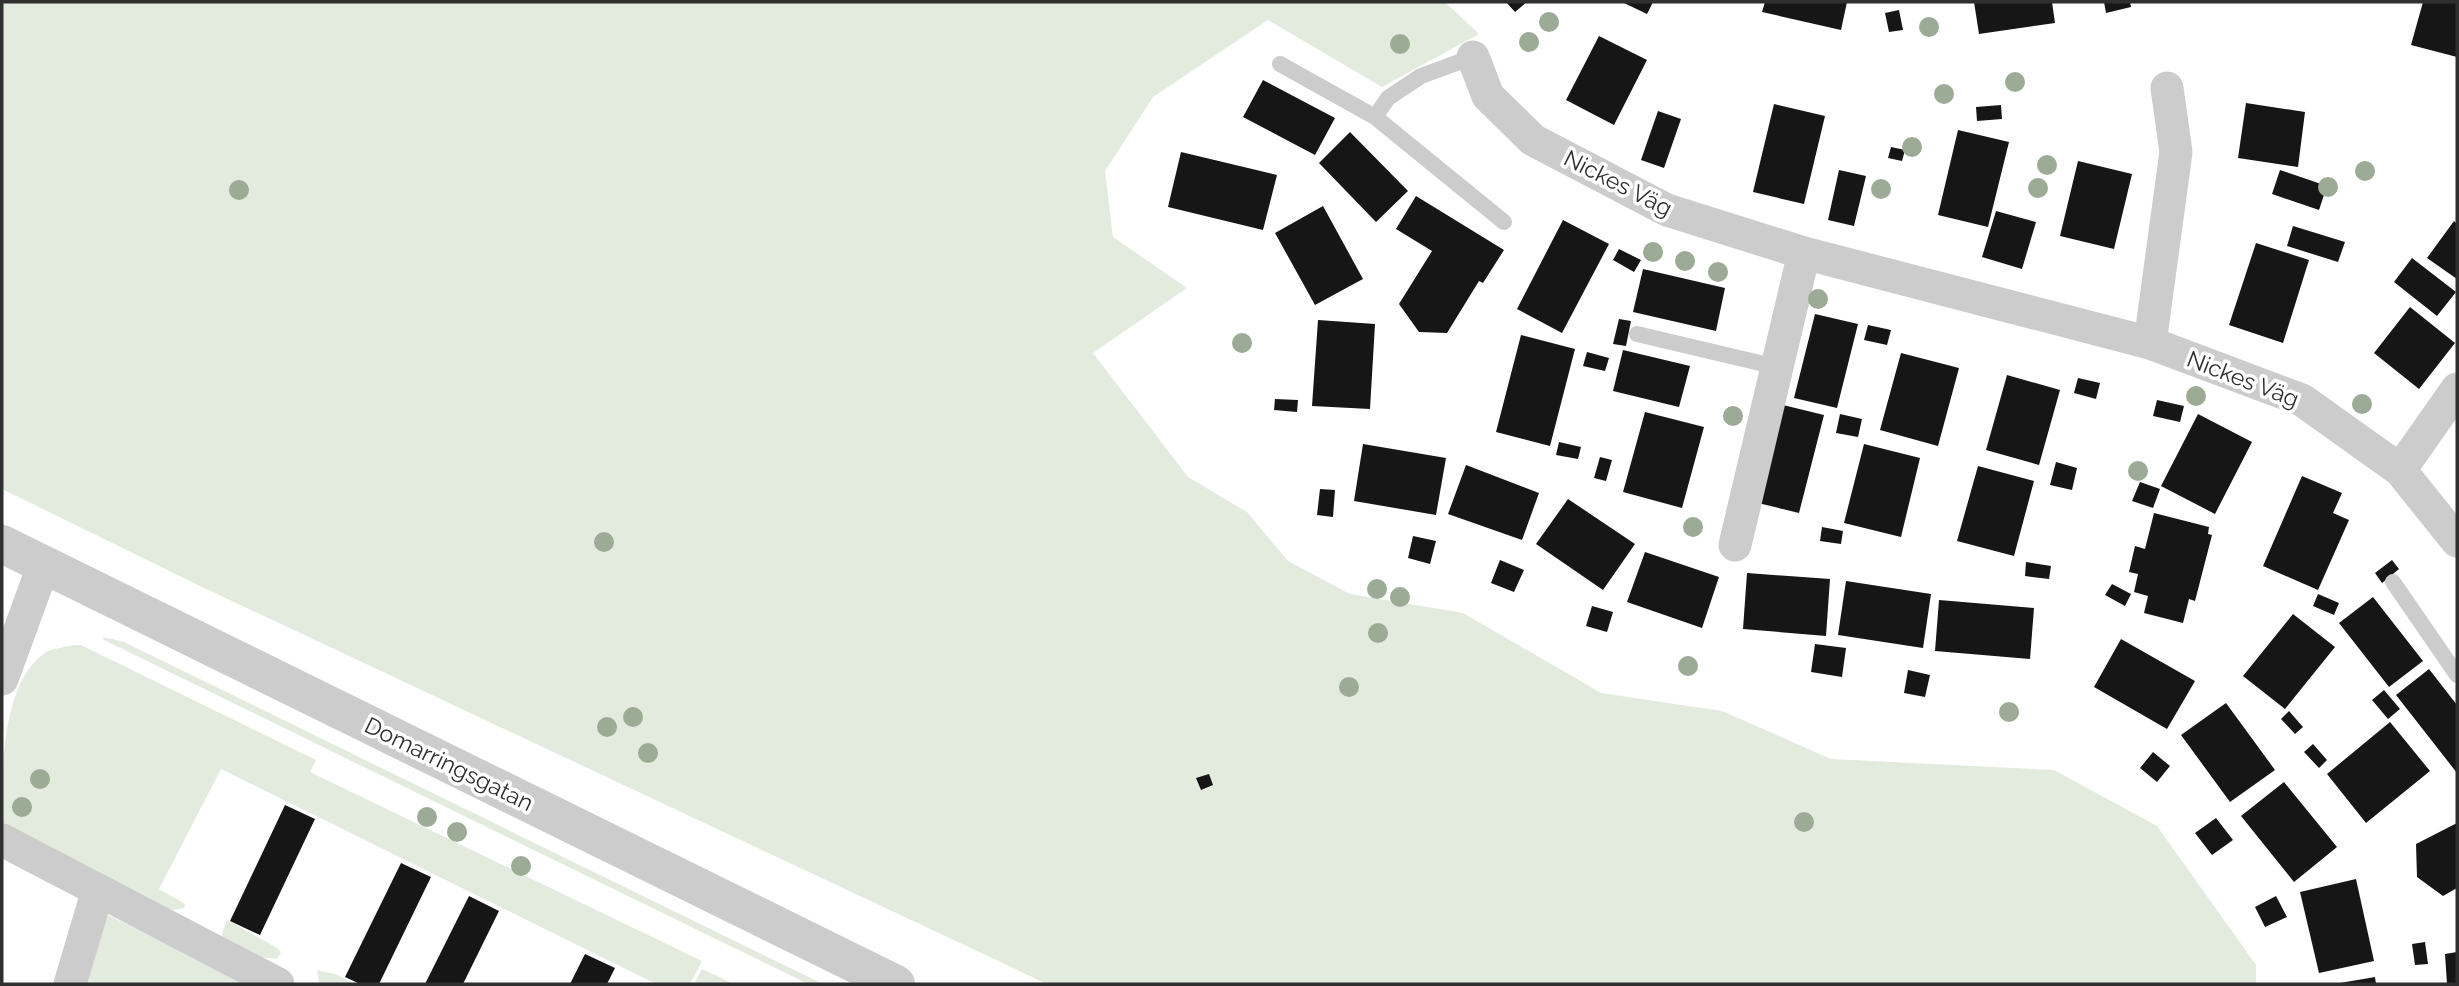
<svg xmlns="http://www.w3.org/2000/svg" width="2459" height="986" font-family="Raleway,sans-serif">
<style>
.green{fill:#e3ebdf}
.building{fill:#161616}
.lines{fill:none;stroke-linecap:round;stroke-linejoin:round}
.service{stroke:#ccc;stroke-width:16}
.minor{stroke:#ccc;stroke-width:33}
.tertiary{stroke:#ccc;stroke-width:38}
.tree{fill:#9cab96}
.labels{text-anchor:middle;stroke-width:7;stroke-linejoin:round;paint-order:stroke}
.street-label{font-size:23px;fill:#2f2f2f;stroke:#fff}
</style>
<rect width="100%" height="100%" fill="#fff"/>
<path class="green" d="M2,2H1445L1479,34L1382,87L1268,20L1153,97L1105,171L1113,237L1187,288L1093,353L1188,477L1247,512L1288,561L1350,594L1463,613L1601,693L1722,711L1831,759L2054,770L2157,826L2256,965V984H1047L200,586L2,489Z
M103,637L124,642L823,984H808L104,640Z
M74,645H81L316,760L310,772L702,961L690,984H656L221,769L159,889L185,904L184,908L167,911L2,828C2,773 0,680 48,651C56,648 66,647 74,645Z
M106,914L249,984H80Z
M227,920L277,948L281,952L277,959L258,957L222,939V933Z
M702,969L734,984H694Z
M317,970L335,974L355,984H319Z"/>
<path class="building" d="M1506,2H1527L1515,12Z
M1622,2H1653L1647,14Z
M1765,2H1847L1841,30L1762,12Z
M1974,2H2052L2055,23L1979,34Z
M2104,2H2130L2131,7L2106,13Z
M2423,2H2457V57L2411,45Z
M1899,10L1903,30L1889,32L1885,13Z
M1599,36L1647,60L1614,125L1566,100Z
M1263,80L1335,118L1315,155L1243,117Z
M2246,103L2305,112L2298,167L2238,158Z
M1774,104L1825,116L1804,204L1753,192Z
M2001,105L2002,119L1977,121L1976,107Z
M1658,111L1681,119L1664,168L1641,160Z
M1958,130L2009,142L1988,227L1938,215Z
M1350,132L1408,191L1376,222L1319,163Z
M1891,147L1905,150L1902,161L1888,158Z
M1181,152L1277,175L1263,230L1168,207Z
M2078,161L2132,174L2114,249L2060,236Z
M1839,170L1866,176L1854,226L1828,220Z
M2280,170L2327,186L2319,210L2272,194Z
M1416,196L1504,250L1483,283L1479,281L1447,333L1419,332L1399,304L1432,251L1396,229Z
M1323,206L1363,279L1315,305L1275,233Z
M1996,211L2036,222L2022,269L1982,257Z
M1563,220L1609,244L1562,333L1517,309Z
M2454,221L2457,224V279L2427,258Z
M2293,226L2345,242L2338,262L2287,246Z
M2256,243L2309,260L2283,343L2229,325Z
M1619,249L1641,260L1634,272L1613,260Z
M2412,258L2456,292L2437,316L2394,282Z
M1643,269L1725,288L1716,331L1633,312Z
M2410,307L2455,343L2419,389L2374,353Z
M1815,314L1858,324L1837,408L1794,398Z
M1619,319L1631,321L1626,346L1613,344Z
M1318,320L1375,324L1370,409L1312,406Z
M1868,325L1891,330L1887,345L1864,340Z
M1521,335L1575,349L1550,446L1496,432Z
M1623,350L1690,366L1679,407L1613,391Z
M1587,352L1609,358L1605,371L1583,366Z
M1901,353L1959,368L1938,446L1880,430Z
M2007,375L2060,390L2039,465L1986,450Z
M2078,378L2100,383L2096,399L2074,393Z
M1275,399L1298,400L1297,412L1274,410Z
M2157,400L2184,406L2180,422L2153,416Z
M1783,405L1824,415L1799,513L1758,503Z
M1645,412L1704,427L1682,508L1623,492Z
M1840,414L1862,419L1858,437L1836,433Z
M2198,414L2252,442L2215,514L2161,486Z
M1559,442L1581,447L1578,459L1556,455Z
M1363,444L1446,458L1436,515L1354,501Z
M1864,444L1920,458L1901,537L1844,523Z
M1600,457L1612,460L1606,481L1594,478Z
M2056,462L2077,468L2072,490L2050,485Z
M1466,465L1539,493L1522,540L1448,514Z
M1978,466L2034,481L2014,556L1957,541Z
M2302,476L2342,493L2333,513L2349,520L2318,590L2263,566Z
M2140,482L2160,489L2153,508L2132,501Z
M1320,489L1335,490L1333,517L1317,515Z
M1568,499L1635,544L1603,590L1536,544Z
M2154,513L2209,527L2208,534L2212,535L2195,601L2189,599L2183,623L2144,613L2148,596L2134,592L2138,574L2129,572L2135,546L2145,549Z
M1822,527L1843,531L1841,544L1820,541Z
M1413,536L1436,541L1430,564L1408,558Z
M1645,552L1719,577L1702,628L1627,602Z
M1500,560L1524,570L1514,592L1491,583Z
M2392,560L2399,569L2382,583L2375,573Z
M2026,562L2051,566L2049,579L2025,576Z
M1747,573L1830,579L1826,636L1743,629Z
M1846,581L1931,594L1923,648L1838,635Z
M2112,584L2131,594L2125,606L2105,595Z
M2318,594L2339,603L2334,615L2313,606Z
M2373,597L2423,661L2389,687L2339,623Z
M1939,600L2034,608L2030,659L1935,651Z
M1592,606L1613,612L1607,632L1586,626Z
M2293,614L2335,647L2285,709L2243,676Z
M2121,639L2195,681L2167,729L2094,687Z
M1815,644L1846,648L1842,677L1811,672Z
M2429,669L2457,705V773L2396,695Z
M1908,670L1930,675L1925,697L1904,693Z
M2384,690L2400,709L2388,719L2372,700Z
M2226,703L2275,770L2230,802L2181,735Z
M2289,711L2303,727L2295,734L2281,719Z
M2390,722L2430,771L2366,823L2327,774Z
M2313,744L2327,760L2319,768L2304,752Z
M2153,752L2170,766L2157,782L2140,768Z
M1209,774L1213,785L1201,790L1196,778Z
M2284,782L2337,847L2294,882L2241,816Z
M285,805L315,819L260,935L230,921Z
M2216,818L2233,840L2212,855L2195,833Z
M2457,823V888L2443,896L2417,877L2416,844Z
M401,863L431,877L379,984H360L345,977Z
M2356,879L2374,961L2319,973L2300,892Z
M469,896L499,911L463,984H425Z
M2276,896L2287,917L2265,927L2255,907Z
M2425,942L2428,964L2415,965L2412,944Z
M2457,952V984H2447L2445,954Z
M585,954L615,968L607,984H570Z
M2375,977L2376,984H2340V983Z"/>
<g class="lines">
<path class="service" d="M1280,64L1375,117L1504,222
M1375,117L1388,98L1421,76L1473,57
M1637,334L1777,367
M2393,582L2457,675"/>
<path class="minor" d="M1473,57L1488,96L1533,140L1667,210L1804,253L2150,343L2302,400L2400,470L2457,541
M2150,343L2176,152L2167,88
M2400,470L2457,389
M1735,545L1804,253
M2,679L44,564
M2,840L278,984
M70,984L98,890"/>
<path class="tertiary" d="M2,544L896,984"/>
</g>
<g class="tree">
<circle cx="1549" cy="22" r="10"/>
<circle cx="1929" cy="27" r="10"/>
<circle cx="1529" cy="42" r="10"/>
<circle cx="1400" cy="44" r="10"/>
<circle cx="2015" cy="82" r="10"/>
<circle cx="1944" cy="94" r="10"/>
<circle cx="1912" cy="147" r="10"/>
<circle cx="2047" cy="165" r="10"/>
<circle cx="2365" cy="171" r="10"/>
<circle cx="2328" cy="187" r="10"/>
<circle cx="2038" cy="188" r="10"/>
<circle cx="1881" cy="189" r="10"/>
<circle cx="239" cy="190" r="10"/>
<circle cx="1653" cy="252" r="10"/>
<circle cx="1685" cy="261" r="10"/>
<circle cx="1718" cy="272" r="10"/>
<circle cx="1818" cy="299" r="10"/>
<circle cx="1242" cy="343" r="10"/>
<circle cx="2196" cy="396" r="10"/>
<circle cx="2362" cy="404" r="10"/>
<circle cx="1733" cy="416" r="10"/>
<circle cx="2138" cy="471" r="10"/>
<circle cx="1693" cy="527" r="10"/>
<circle cx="604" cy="542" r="10"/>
<circle cx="1377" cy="589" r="10"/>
<circle cx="1400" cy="597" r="10"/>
<circle cx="1378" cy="633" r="10"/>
<circle cx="1688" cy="666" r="10"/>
<circle cx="1349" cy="687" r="10"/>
<circle cx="2009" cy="712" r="10"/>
<circle cx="633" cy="717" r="10"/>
<circle cx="607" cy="727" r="10"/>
<circle cx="648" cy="753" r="10"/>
<circle cx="40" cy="779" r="10"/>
<circle cx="22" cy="807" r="10"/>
<circle cx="427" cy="817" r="10"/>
<circle cx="1804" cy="822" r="10"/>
<circle cx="457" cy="832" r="10"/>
<circle cx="521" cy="866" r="10"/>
</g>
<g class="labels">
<g class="street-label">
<text transform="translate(1618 183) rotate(27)" y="8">Nickes Väg</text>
<text transform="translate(2243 379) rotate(21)" y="8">Nickes Väg</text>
<text transform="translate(449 764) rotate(26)" y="8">Domarringsgatan</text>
</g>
</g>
<rect width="2459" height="986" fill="none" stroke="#2f2f2f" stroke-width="7"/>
</svg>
